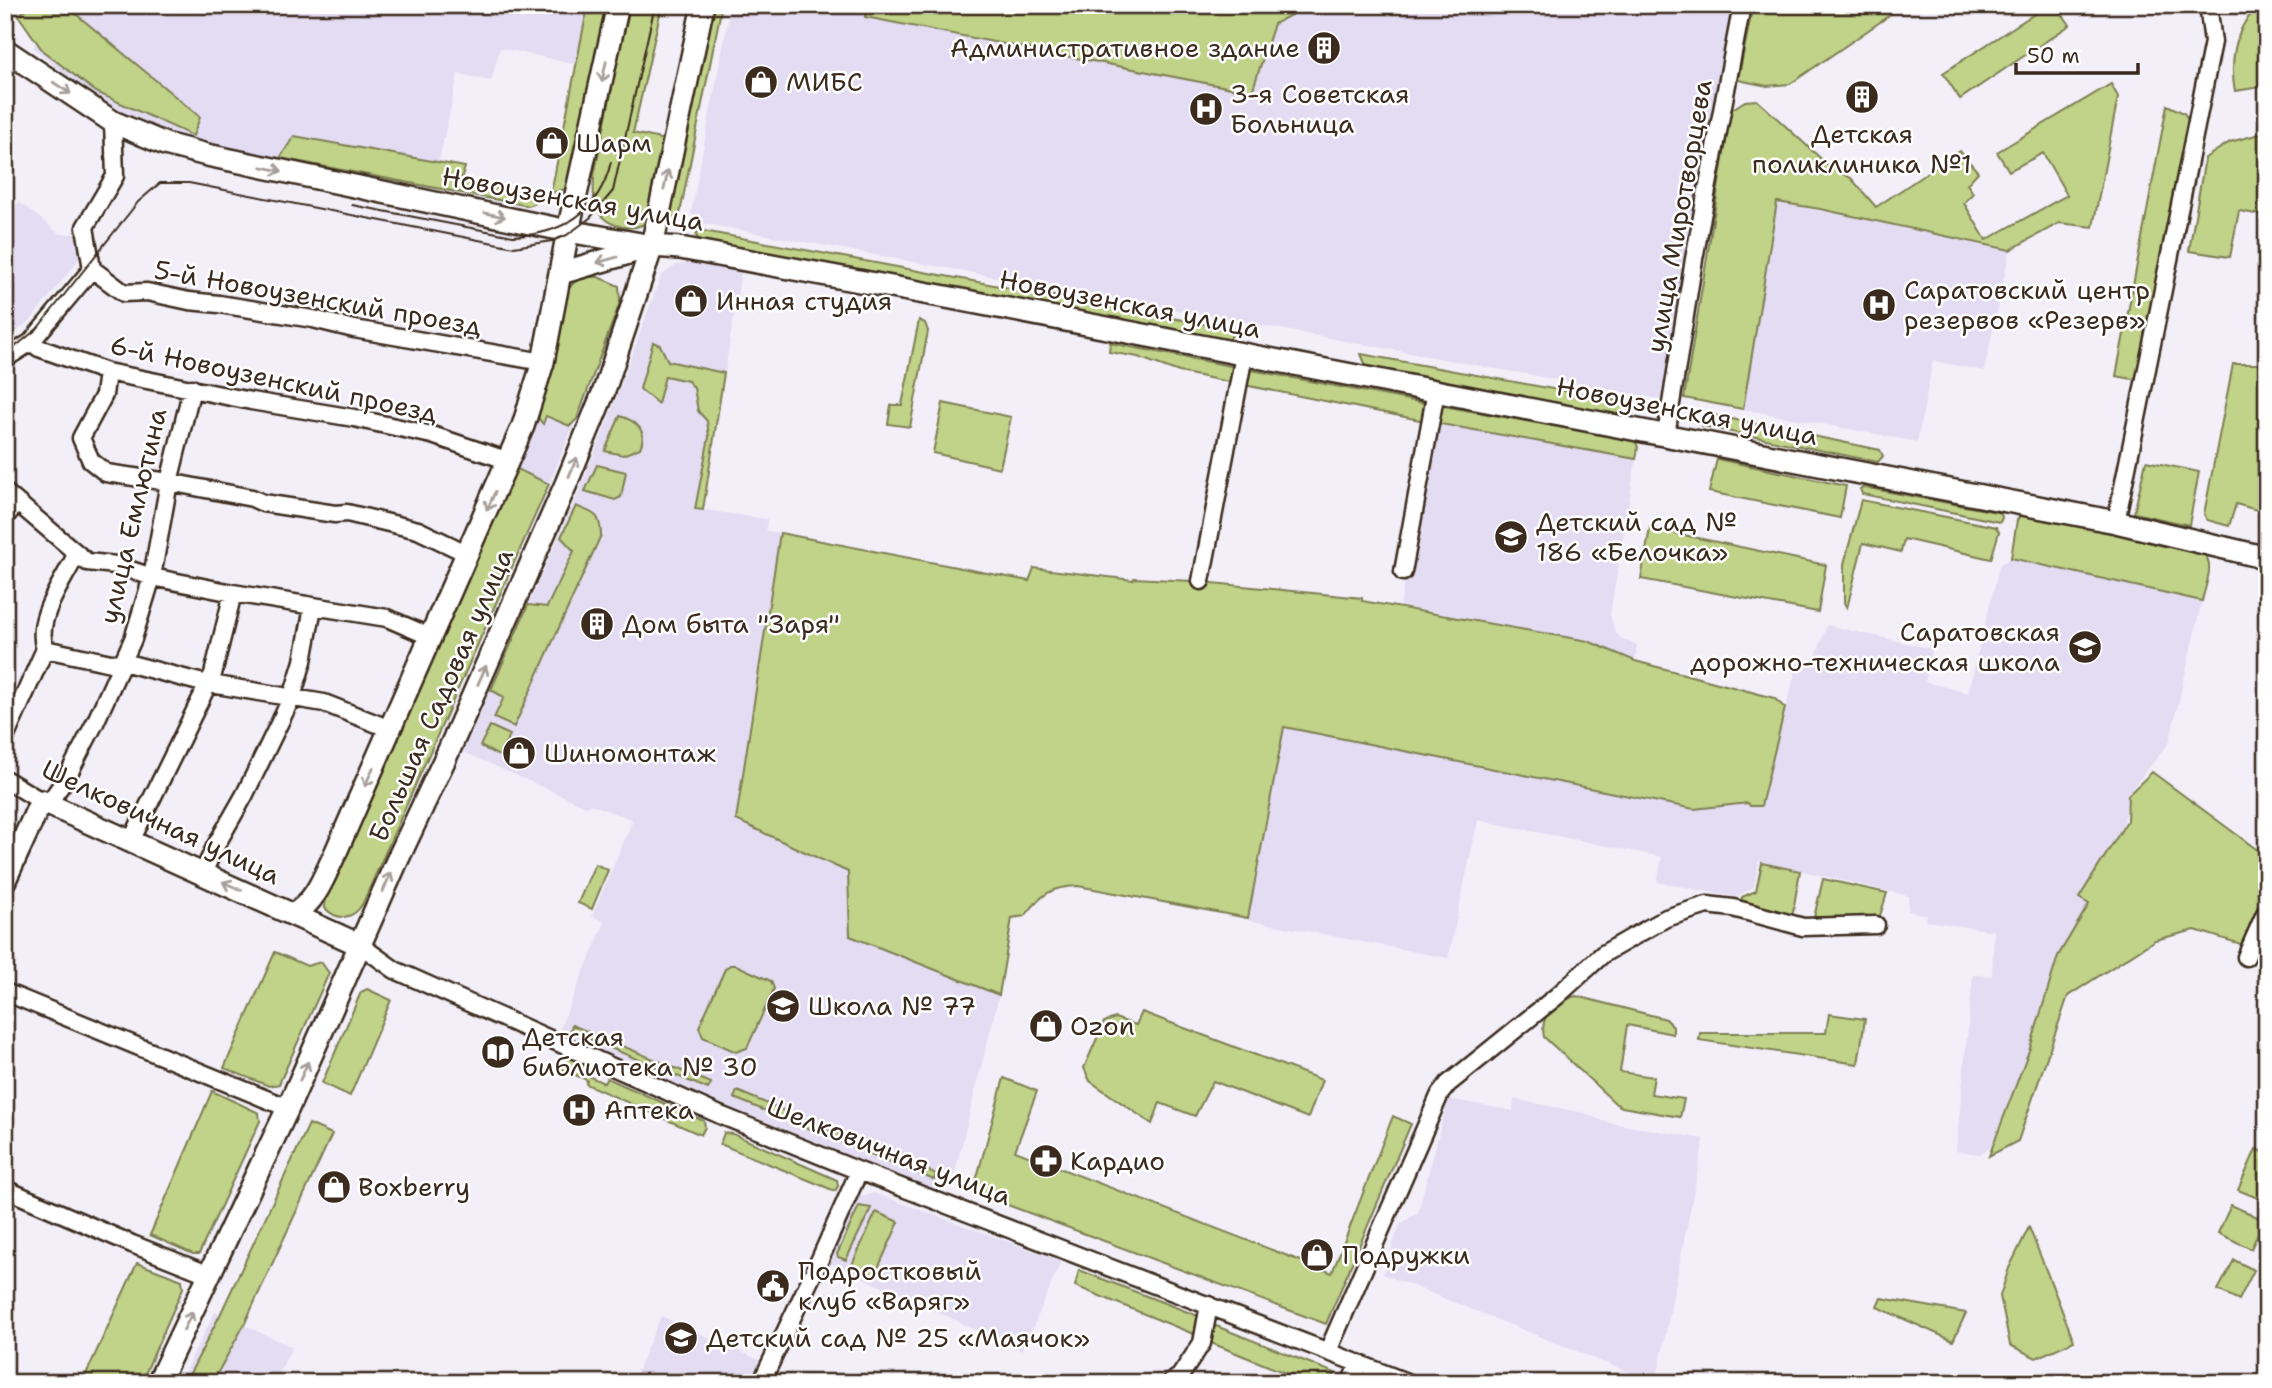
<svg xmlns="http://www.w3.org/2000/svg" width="2272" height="1388" font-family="'Shantell Sans',sans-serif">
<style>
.built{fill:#e3dcf2}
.green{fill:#c0d388;stroke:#7e7e53;stroke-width:2}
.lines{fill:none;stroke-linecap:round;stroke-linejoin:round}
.minor-casing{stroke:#3b2a1e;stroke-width:21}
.major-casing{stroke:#3b2a1e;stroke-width:26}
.minor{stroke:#fff;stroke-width:16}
.major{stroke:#fff;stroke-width:21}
.tram{stroke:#3b2a1e;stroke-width:2}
.oneway{stroke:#a79f9a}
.labels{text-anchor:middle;stroke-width:5;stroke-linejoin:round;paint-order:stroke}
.poi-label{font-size:26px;fill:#3b2a1e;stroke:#fff;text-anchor:start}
.street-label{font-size:26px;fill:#3b2a1e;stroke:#fff}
</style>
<rect width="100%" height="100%" fill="#f2eff9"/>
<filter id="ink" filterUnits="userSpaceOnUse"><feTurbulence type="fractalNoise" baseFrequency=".0143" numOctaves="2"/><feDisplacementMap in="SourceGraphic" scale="14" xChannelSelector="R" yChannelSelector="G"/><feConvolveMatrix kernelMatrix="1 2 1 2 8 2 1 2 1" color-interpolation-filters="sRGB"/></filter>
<g filter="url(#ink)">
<path class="built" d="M68,5H611L598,69L500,48L491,81L458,74L432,192L212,144L170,132L119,110L72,81L33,47Z
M731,5H1734L1714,99L1666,394L1661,399L1645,396L696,222L691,212Z
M19,202L60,234H77L80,255L77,262L30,321L5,340V224L10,218L8,216Z
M1776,202L2010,250L1984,371L1933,361L1917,442L1743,409Z
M694,262L741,271L703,510L767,519L766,531L780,533L736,820L848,872L850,937L999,995L955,1172L948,1187L938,1191L727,1106L558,1033L605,922L592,916L633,820L590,804L588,807L463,752L580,489L610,415L661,276L676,265Z
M564,401L581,407L549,484L515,468L538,415L556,422Z
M1443,406L1635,441L1638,447L1610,615L1615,632L1622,639L1637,645L1635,661L1588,641L1400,606L1438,409Z
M2011,558L2202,601L2169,743L2128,793L2122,834L2089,904L2058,956L2030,1048L1991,1147L1981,1154L1956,1151L1973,975L1992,976L1994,931L1926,921L1927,915L1908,911L1909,896L1759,861L1754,887L1736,897L1657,882L1662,857L1478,820L1448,958L1247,920L1284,727L1694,809L1749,803L1760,806L1799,658L1814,662L1827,625L1932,649L1925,682L1968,693L2000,564Z
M1448,1099L1513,1111L1514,1099L1584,1113L1605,1122L1704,1139L1656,1383L1383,1274L1400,1224L1418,1213Z
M874,1193L1061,1261L1028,1339L1021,1350L828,1262L858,1197Z
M215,1312L292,1347L274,1383H179Z
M661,1316L761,1361L751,1383H632Z"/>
<path class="green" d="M33,5H65L200,117L193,136L96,92L43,51L18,15Z
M588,5H606L569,188L551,193Z
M629,5H662L633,133L665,140L649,215L645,224C627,232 602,225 596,206C592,196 594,186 594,176Z
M709,5H722L679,218L667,216Z
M868,5H1298L1296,12L1274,24L1252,92L865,17Z
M1753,5H1901L1883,20L1790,84L1767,86L1738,80Z
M2048,5H2056L2070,25L1960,99L1943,73Z
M2267,6V86L2235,91C2229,65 2235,13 2267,6Z
M2111,84L2118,97L2093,227L2059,223L2010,250L1820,209L1777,202L1743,409L1684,398L1731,110L1745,101L1757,100L1830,167L1851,178L1876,207L1960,151L1978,172L1967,184L1973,193L1964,203L1986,240L2067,195L2043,153L2009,171L1997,152Z
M2167,105L2184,113L2189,121L2139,376L2132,379L2116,376Z
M2267,132V216L2239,211L2230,257L2189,251L2205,158L2230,142Z
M294,136L465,167L461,181L548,197L529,206L280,158Z
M698,230L1236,330L1227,342L702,243L696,236Z
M588,277H598L619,286L620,302L577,419L570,426L546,416L543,424L539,419L538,408L567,291L576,280Z
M919,320L925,323L928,331L910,427L888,424L891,405H902Z
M653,342L660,345L668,361L724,373L703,510L695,509L709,437L707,421L698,411L694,388L688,381L665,376L658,404L640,389Z
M1110,343L1424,403L1427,408L1425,421L1179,372L1138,357L1109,352Z
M1361,354L1630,403L1627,418L1367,368Z
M2233,364H2259L2267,373V513L2236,504L2229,526L2207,520L2204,514Z
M943,403L1011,417L1000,468L933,453Z
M1443,406L1635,441L1638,447L1636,459L1435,423L1438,409Z
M1708,414L1880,450L1883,456L1878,462L1702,426V416Z
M620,416C637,421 648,431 640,448L623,455L605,451Z
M1717,459L1846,486L1840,518L1709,492Z
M2146,461L2199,472L2189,525L2134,513Z
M597,465L626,472L621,497L615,500L585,491Z
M515,468L549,484L363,903C354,919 338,922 325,908L326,894L400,733Z
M1863,487L2001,513L2002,518L2000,522L1862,494L1860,489Z
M1861,500L1996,527L1999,532L1991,559L1904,539L1901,552L1863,543L1847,608L1844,603V564Z
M576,506C595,514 600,513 601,535L514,727L494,718L504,697L491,690L528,605L547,607L574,551L561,537Z
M2027,514L2204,553C2215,566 2205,586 2202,601L2011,558L2017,520L2021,515Z
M1650,528L1826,565L1818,612L1641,579Z
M780,533L1029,581L1034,568L1133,580L1134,578L1192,581L1362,598V601L1588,641L1635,661L1774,698L1785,708L1761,806H1750L1748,803L1694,809L1284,727L1248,918L1078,886C1050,887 1042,894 1025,916L1012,918L999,995L850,936L848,872L736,820Z
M490,726L510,735L499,756L480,746Z
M2152,772L2267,857V952L2195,930L2155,940L2068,996L2018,1141L1989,1156L2030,1048L2058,956L2089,904L2079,898L2127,821L2128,795Z
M1762,863L1800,871L1792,917L1741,906L1742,897L1756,891Z
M595,864L608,870L592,909L578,903Z
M1823,879L1887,893L1879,919L1813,922Z
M275,952L307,966L321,962L329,973L279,1084L269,1086L224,1068Z
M730,965H736L771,981L774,989L747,1048L736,1052L703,1037L699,1027L725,969Z
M367,989L391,1000L350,1096L322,1083L361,992Z
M1576,996L1666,1019L1673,1026V1034L1627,1025L1620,1072L1654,1077L1651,1094L1684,1099L1680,1117L1622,1107L1616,1104L1544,1037C1539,1013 1556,1002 1576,996Z
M1142,1012L1322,1080L1308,1118L1213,1081L1195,1116L1160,1103L1152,1124L1090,1081L1084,1068L1104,1022L1115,1018L1136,1025Z
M1829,1014L1865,1019L1858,1064L1699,1040L1700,1033H1826Z
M572,1025L711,1083L708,1089L570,1031Z
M566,1056L586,1065L584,1070L589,1073L588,1076L604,1083L607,1078L704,1121L705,1127L701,1135L586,1084L587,1080L561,1069Z
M1004,1078L1037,1091L1015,1151L1332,1273L1393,1116L1411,1124L1326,1324L973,1192Z
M212,1091L259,1113L260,1121L199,1254H193L150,1235Z
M737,1091L936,1174L934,1180L734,1098Z
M309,1124L332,1134L244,1325L212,1383H185L220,1315Z
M724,1133L733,1134L837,1180L838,1186L835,1191L720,1144Z
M2256,1149L2267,1154V1202L2238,1190Z
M2231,1205L2264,1220L2251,1249L2218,1233Z
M859,1206L871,1208L846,1260L838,1257L837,1254Z
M876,1212L899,1222L874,1277L851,1267Z
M2029,1227L2074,1341L2036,1358L2010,1345L2000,1296L2009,1268Z
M2234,1260L2254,1270L2239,1300L2218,1290Z
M137,1263L182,1280L183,1288L141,1383H82Z
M1079,1270L1198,1316L1196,1335L1075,1286Z
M1881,1298L1966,1313L1953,1341L1877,1307Z
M1211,1324L1335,1373L1331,1383H1310L1209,1342Z"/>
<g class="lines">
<g class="minor-casing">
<path id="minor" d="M92,269L124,293L147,292L189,301L219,304L313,319L354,329L543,362
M92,269L85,227L115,176L113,122
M31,342L39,348L107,372L251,401L354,418L432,435L509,461
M5,359L31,342L92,269
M107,372L104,395L81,438L91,461L106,473L169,482L252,498L263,503L335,514L347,513L418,530L468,554
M1666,435L1694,259L1742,5
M5,492L87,562L116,565L152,577L233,593L387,618L431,637
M5,517L17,503
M2116,522L2213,42L2208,5
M1403,572L1436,391
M1201,581L1244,355
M45,649L111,663L123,662L199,682L324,703L390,729
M5,738L45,649C34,619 63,582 76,555
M5,779L41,801
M48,804L67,777L95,723L133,639L152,577L169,482L192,388
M131,841L213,674L233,593
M203,873L215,847L244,796L292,697L303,661L313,607
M360,945L395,970L720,1115L859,1171L1409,1383
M2246,957L2267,909
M5,992L288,1108
M5,1189L132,1244L210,1275
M1328,1351L1440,1094L1448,1084L1557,996L1603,954L1666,918L1707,905L1733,908L1803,927L1876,925
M761,1383L820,1259L859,1171
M1170,1383L1180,1376L1202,1343L1209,1305
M1350,1383L1359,1363"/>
</g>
<g class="major-casing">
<path id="major" d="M5,50L113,122L165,144L207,155L568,231L652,246L680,248L946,297L2116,522L2267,558
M561,273L646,248
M5,880L41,801L360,945
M294,914C317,900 324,876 335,854L523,426L543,362L568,231L618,5
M158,1383L288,1108L396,863L449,750L566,484L604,391L652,246L703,5"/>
</g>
<use href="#minor" class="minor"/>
<use href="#major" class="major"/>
<path class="tram" d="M352,205L513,236C562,235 599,212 611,162
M5,351L16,346L37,329L138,202L160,183H189L514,247L552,241L567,235L590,218L613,191L655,5"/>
</g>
<defs><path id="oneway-shaft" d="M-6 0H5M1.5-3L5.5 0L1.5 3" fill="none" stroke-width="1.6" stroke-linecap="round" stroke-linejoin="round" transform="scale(1.75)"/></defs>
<g class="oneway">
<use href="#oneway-shaft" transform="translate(604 72) rotate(102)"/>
<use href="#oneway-shaft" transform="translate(62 88) rotate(33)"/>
<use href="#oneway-shaft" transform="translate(272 169) rotate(12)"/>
<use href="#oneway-shaft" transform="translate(666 180) rotate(-78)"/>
<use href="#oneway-shaft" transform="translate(495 215) rotate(12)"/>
<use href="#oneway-shaft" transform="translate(607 260) rotate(164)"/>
<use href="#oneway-shaft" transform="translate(573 467) rotate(-67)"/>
<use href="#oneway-shaft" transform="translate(491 501) rotate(114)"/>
<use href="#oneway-shaft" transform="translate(482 675) rotate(-66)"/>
<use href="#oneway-shaft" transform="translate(369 777) rotate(114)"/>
<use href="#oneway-shaft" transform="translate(387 882) rotate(-67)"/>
<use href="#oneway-shaft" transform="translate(232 886) rotate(-156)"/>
<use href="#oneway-shaft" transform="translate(304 1071) rotate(-66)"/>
<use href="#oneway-shaft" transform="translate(188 1321) rotate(-64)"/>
</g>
</g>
<defs>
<g id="building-disc" transform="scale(1.75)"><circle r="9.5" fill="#3b2a1e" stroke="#fff"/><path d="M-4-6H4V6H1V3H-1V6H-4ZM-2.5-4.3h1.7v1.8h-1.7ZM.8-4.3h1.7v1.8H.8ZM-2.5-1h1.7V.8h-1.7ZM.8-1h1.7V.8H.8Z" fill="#fff"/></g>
<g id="shop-disc" transform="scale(1.75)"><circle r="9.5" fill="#3b2a1e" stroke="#fff"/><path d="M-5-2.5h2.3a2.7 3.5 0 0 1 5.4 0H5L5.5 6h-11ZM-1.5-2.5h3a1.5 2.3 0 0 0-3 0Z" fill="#fff"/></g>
<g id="hospital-disc" transform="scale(1.75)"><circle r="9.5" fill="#3b2a1e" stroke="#fff"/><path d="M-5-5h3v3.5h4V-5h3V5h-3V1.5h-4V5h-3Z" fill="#fff"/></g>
<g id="school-disc" transform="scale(1.75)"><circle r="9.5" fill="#3b2a1e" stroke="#fff"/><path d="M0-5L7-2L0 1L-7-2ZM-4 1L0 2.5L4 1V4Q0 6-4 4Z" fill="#fff"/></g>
<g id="university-disc" transform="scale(1.75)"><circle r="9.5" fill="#3b2a1e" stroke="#fff"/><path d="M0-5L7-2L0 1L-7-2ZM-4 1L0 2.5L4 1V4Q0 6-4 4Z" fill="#fff"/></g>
<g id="library-disc" transform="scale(1.75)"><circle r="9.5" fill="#3b2a1e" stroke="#fff"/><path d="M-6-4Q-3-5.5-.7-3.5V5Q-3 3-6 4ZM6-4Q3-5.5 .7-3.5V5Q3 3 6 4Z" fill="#fff"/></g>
<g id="pharmacy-disc" transform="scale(1.75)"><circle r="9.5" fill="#3b2a1e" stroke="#fff"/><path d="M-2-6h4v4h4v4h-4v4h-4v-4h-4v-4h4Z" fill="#fff"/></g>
<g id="civic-disc" transform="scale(1.75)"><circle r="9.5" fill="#3b2a1e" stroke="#fff"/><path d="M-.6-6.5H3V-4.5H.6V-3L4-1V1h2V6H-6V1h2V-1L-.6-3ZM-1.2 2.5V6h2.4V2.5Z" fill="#fff"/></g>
</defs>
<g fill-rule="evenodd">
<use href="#building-disc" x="1324" y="48"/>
<use href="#shop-disc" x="761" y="82"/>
<use href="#building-disc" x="1862" y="97"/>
<use href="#hospital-disc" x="1206" y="109"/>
<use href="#shop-disc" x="552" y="143"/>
<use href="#shop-disc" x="691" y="301"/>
<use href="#hospital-disc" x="1879" y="305"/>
<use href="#school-disc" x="1511" y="537"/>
<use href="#building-disc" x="597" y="624"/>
<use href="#university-disc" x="2085" y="647"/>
<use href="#shop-disc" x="519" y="753"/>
<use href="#school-disc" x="783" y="1006"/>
<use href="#shop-disc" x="1046" y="1026"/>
<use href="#library-disc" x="498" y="1052"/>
<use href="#hospital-disc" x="579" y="1110"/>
<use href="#pharmacy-disc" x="1046" y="1161"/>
<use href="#shop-disc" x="334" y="1187"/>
<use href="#shop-disc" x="1317" y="1255"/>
<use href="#civic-disc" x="773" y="1286"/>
<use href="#school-disc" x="681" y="1338"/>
</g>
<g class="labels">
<g class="poi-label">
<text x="1300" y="57" text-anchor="end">Административное здание</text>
<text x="786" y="91">МИБС</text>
<text x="1230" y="103">3-я Советская<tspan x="1230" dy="30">Больница</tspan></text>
<text x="1862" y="143" text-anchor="middle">Детская<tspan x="1862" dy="30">поликлиника №1</tspan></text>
<text x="576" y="152">Шарм</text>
<text x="1904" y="299">Саратовский центр<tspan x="1904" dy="30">резервов «Резерв»</tspan></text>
<text x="716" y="310">Инная студия</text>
<text x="1536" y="531">Детский сад №<tspan x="1536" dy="30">186 «Белочка»</tspan></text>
<text x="622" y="633">Дом быта "Заря"</text>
<text x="2060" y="641" text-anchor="end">Саратовская<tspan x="2060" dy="30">дорожно-техническая школа</tspan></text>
<text x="544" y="762">Шиномонтаж</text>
<text x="808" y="1015">Школа № 77</text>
<text x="1070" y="1035">Ozon</text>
<text x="522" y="1046">Детская<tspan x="522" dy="30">библиотека № 30</tspan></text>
<text x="604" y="1119">Аптека</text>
<text x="1070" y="1170">Кардио</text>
<text x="358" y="1196">Boxberry</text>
<text x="1342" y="1264">Подружки</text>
<text x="798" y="1280">Подростковый<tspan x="798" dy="30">клуб «Варяг»</tspan></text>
<text x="706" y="1347">Детский сад № 25 «Маячок»</text>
</g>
<g class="street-label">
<text transform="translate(573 199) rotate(10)" y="9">Новоузенская улица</text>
<text transform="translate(1679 216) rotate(-80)" y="9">улица Миротворцева</text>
<text transform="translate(318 298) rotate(10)" y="9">5-й Новоузенский проезд</text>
<text transform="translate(1130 304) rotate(11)" y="9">Новоузенская улица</text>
<text transform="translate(274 379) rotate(12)" y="9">6-й Новоузенский проезд</text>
<text transform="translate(1687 411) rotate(11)" y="9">Новоузенская улица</text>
<text transform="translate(133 516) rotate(-77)" y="9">улица Емлютина</text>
<text transform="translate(441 695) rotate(-66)" y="9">Большая Садовая улица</text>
<text transform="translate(161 822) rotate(25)" y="9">Шелковичная улица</text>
<text transform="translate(889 1151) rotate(21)" y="9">Шелковичная улица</text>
</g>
</g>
<rect width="2272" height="1388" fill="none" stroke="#fff" stroke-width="28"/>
<rect x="14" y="14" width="2244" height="1360" fill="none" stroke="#3b2a1e" stroke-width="2.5" filter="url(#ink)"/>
<path d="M2016 63v10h122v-10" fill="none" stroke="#3b2a1e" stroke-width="3.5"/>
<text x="2027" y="63" font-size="21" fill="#3b2a1e" stroke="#ffffff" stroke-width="5" paint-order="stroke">50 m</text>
</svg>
